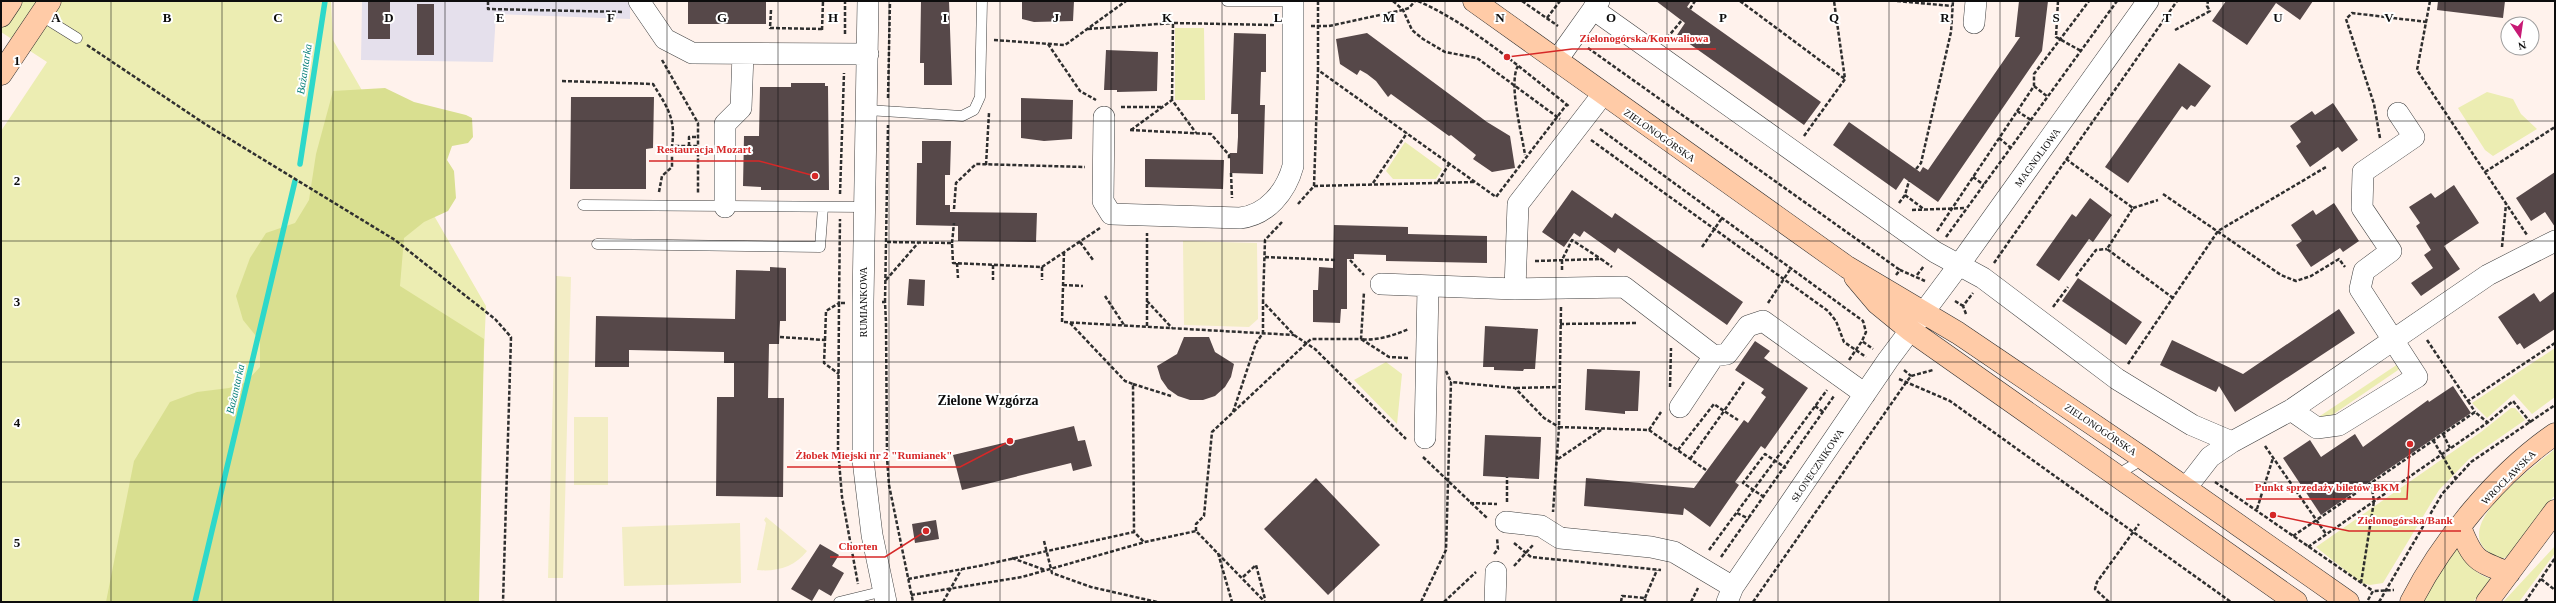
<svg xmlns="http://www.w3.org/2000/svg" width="2556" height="603" font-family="'Times New Roman',serif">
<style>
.industrial{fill:#e5e0ec}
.green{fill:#ecedb2}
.forest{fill:#d9df90}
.pitch{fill:#f3edc5}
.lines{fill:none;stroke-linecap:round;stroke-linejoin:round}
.stream{stroke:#2dd8ca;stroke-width:5.5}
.building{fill:#564849}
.lane-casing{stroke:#404040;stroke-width:11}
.street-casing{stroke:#404040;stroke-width:22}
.secondary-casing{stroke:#2f2f2f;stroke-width:23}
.path{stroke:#2f2f2f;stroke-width:2.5;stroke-dasharray:4 2;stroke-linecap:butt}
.lane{stroke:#fff;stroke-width:10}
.street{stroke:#fff;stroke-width:21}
.secondary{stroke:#ffcba7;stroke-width:22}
.grid{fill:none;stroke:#0d0d0d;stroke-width:1;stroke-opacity:0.55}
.labels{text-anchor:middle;stroke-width:4;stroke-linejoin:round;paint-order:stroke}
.street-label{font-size:10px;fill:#0d0d0d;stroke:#fff}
.water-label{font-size:11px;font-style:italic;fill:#0d827d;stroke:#fff}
.district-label{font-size:14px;font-weight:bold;fill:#0d0d0d;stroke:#fff}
.grid-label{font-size:13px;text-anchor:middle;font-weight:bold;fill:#0d0d0d;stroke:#fff;stroke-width:4;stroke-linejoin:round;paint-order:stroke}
.leader{fill:none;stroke:#d62828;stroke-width:1.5}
.callout-dot{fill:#d62828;stroke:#fff;stroke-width:1.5}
.callout-label{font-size:11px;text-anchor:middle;font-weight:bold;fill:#d62828;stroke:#fff;stroke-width:4;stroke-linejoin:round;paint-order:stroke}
</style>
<rect width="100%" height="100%" fill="#fff2ec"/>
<path class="industrial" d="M362,1H630V19L496,14L493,62L361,60Z"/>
<path class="green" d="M1,1H331L333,40L486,306L473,602H1V131L47,62L1,32Z
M1175,28H1204L1205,100H1175Z
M2487,92L2513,99L2521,114L2537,129L2493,156L2485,150L2458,108Z
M1405,142L1442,169L1436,179H1393L1386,171Z
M2555,348V397L2532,414L2514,394L2487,418L2472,403Z
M1386,362L1402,374L1397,424L1354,380Z
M2398,364L2401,368L2322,422L2317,418Z
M2511,408H2515L2525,420L2469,459L2439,490L2383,583L2370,585L2361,583L2316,547L2481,432Z
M2555,449V495L2508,556L2502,559C2436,535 2530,470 2555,449Z
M2455,545C2464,561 2473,573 2491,579L2473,602H2423Z
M2555,546V553L2519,602H2503Z"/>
<path class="forest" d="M385,88L414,102L466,115L472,118L473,137L468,143L452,146L447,160L454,171L456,198L448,211L424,222L404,238L400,286L484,339L479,602H106L134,461L170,402L197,392L229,388L246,382L260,367V341L243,320L236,296L250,258L266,233L295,223L309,200L316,154L333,91Z"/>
<path class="pitch" d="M1183,241L1257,243L1258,319L1249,327L1184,325Z
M556,276L571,277L563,578H548Z
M574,417H608V485H574Z
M766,517L807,551C795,567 776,572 757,570L766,523L764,520Z
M740,523L741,583L624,586L622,527Z"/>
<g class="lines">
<path class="stream" d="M300,164L325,1
M195,602L295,181"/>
</g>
<path class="building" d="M368,1H390V39H368Z
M688,1H766V24H688Z
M921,1H949L952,85H924V63H920Z
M1022,1H1074L1073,21L1034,22L1022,19Z
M1656,1H1691L1687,7L1821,102L1804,125L1677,35L1685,23Z
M2019,1H2048L2042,51L1938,202L1904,178L1896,190L1833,145L1849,122L1920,172L1923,167L1928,170L2020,37H2015Z
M2226,1H2313L2300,20L2276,3L2247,45L2212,21Z
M2438,1H2505L2503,18L2437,10Z
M417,4H434V55H417Z
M1234,33L1266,34V72H1261L1260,105H1265L1263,174L1230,173V153H1237L1238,137V114H1231Z
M1367,33L1487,122L1510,136L1515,168L1492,172L1473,159L1476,155L1451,135L1449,136L1391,94L1388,97L1376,81L1367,74L1360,70L1357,75L1340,64L1336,39Z
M1106,50L1158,52L1157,91L1117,92V90H1104Z
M2179,63L2211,86L2195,107L2191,105L2187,110L2182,106L2128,183L2105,167Z
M791,83H825V86H828L829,190H761V187L743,186L744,136H759L760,87H791Z
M571,97H654L653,148L646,149V189H570Z
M1021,98L1073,100L1072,139L1044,141L1021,138Z
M2333,103L2358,140L2342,152L2338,147L2310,167L2296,146L2301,142L2290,126L2312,111L2315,115Z
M922,141H951L950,175H945V205H950V212L1037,213L1036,242L958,241V226L916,225L917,163H922Z
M1145,159L1224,160L1223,189L1145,187Z
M2555,172V227L2545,212L2531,221L2516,198Z
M2454,185L2479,223L2444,246L2460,269L2421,296L2411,283L2433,268L2424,255L2431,250L2416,226L2420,223L2409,207L2431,193L2435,198Z
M1572,190L1612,218L1615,213L1743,302L1727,325L1618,248L1615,253L1584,231L1580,237L1574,233L1564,247L1542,232Z
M2090,198L2112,215L2093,242L2089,239L2059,281L2036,265L2072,214L2076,217Z
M2334,203L2359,241L2343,252L2340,248L2311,267L2296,245L2302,241L2291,225L2313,210L2316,215Z
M1334,225L1408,227V234L1487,236V263L1386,261V255L1354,254V259H1347V309H1341L1340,323L1313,322V290H1318L1319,267L1333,268Z
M770,267L786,268V321H780L779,344H769L768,398H784L783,497L716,496L717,397H734V363H724V352L629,350V367H595L596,316L735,319L736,270L770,271Z
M2078,278L2142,322L2126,345L2062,301Z
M909,279L925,280L924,306L907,305Z
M2555,291V329L2524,349L2520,343L2517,345L2498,317L2534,293L2540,302Z
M2339,309L2355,333L2235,412L2219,386L2216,392L2160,365L2172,340L2243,374Z
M1485,326L1538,329L1535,369H1524L1523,371L1494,370V367H1483Z
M1184,337H1209L1215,352L1234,364L1231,377L1225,387L1215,396L1203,400H1190L1178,396L1168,389L1161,379L1157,366L1177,354Z
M1755,341L1770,351L1764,358L1808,388L1765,449L1761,446L1735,482L1739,485L1710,527L1684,508L1683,515L1584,506L1586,478L1694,488L1744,420L1748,423L1766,397L1761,393L1764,389L1735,370Z
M1587,369L1640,371L1638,411H1625V414L1585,410Z
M2453,386L2471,413L2321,515L2283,458L2310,440L2321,457L2355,434L2363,447L2428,400L2429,402Z
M1074,426L1078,441L1085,440L1092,466L1073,471L1071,463L962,490L953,455Z
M1485,435L1541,437L1539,479L1483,476Z
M1316,478L1380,545L1328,595L1264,529Z
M936,520L939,539L915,543L912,524Z
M820,544L839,555L832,566L844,573L831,596L819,589L812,601L791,589Z"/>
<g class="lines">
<g class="lane-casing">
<path id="lane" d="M1227,1H1293
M40,15L77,38
M867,110L962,116L974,110L980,97L982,1
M583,205L864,207
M597,244L820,247L823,207
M2116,475L2144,459
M839,602L884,591"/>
</g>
<g class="street-casing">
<path id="street" d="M639,1L665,39L692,53L868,54
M868,1L863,302V460L872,535L886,602
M1593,9L1935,252L1983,278L2117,379L2192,425L2232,442L2291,410L2488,275L2555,241
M1974,23L1976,1
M1557,60L1599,1
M1104,117L1103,201L1111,214L1240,218C1267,215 1286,192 1293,166V2
M725,207V124L741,108L743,54
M1381,284L1515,289L1518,204L1603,94
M1515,289L1624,287L1714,356L1727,354L1748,326L1763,321L1865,394
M1680,407L1714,356
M2291,410L2317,428L2339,425L2417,377L2360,289L2364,271L2391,251L2362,208L2363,172L2414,137L2398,113
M1425,438L1428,287
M2186,488L2210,457L2232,442
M1506,522L1541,526L1560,538L1651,547L1674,552L1733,587
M1495,602L1496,572
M1727,602L1733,587L1888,360L1959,265L2148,1"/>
</g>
<g class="secondary-casing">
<path id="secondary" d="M1474,1L1847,267L1958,333L2144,459L2348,602
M1,16L11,1
M1,74L50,1
M1855,277L1877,303L1910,330L2296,602
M2460,527C2473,560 2476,561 2509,573
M2411,602C2442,541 2498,473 2555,434
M2487,602L2555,511"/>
</g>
<path class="path" d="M488,1V9L624,12
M1318,1V70L1496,197L1567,104
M1393,1L1403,10L1412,30L1423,39L1445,52L1477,58L1560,119
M1418,1C1474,26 1521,69 1570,107
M1522,1L1558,26
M1740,1L1845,79
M1897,1L1952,6
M2058,1L2056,37L2081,51
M2430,1L2417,70L2527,235
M1690,9L1695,1
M771,10L770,28L823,29
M1547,18L1560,1
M1311,26H1329L1403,10L1409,8L1415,1
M1088,29L1173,23
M822,30L823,1
M2175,30L2210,11L2207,6L2208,1
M845,34V1
M1667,38L1682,20
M994,40L1065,45L1126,1
M1048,44L1080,91L1096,100
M87,45L205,124L395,240L495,319L511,337L503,602
M1588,48L1900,270
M662,60L698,123V193
M1518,66C1508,83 1522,134 1525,155
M562,81L653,84C667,107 676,118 672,146
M2034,86L2048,97
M888,98L890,1
M1172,100L1173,23L1274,25
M1121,107H1162
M2017,111L2031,120
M1600,129L1863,321L1866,332L1862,341L1873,349
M1130,130L1211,134L1229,155V160
M1131,130L1172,100L1196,133
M1804,136L1845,79L1834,1
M1999,138L2011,148
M2380,138L2374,104L2346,19L2352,13L2427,22
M1591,140L1828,311L1836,321L1844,342L1866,357
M689,146V137H698
M2066,159L2133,208L2107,249L2173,298
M986,165L989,113
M1916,169L1921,163L1951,32L1953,1
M2485,172L2555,127
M1231,173L1232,198
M1973,177L1984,185
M1438,182L1449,164
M1373,183L1407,133
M1314,186L1474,182
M659,192L662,176L672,167V146H698
M840,194L844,73
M2163,194L2281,275L2296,281L2311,276L2339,259L2345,267
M1905,195L1925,210
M1899,203L1905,195L1909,181
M1298,204L1314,186L1318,70
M2133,208L2158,200
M954,209L956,183L976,164L1085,167
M1912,210L1966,208
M1282,222L1265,240L1263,302L1294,335L1315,349L1406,439
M1937,231L2034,86V74L2089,1
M1946,237L2117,1
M887,242L952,243L953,263L1042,267L1100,228
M1080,242L1093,260
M952,243L954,223
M1702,247L1722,218
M2502,247L2506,204
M1064,252L1062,322L1294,335
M1265,257L1336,260
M1350,260L1364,275
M1535,261L1601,259L1612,267
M957,263L958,278
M1994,263L2177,1
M993,265V280
M1042,267V280
M1562,270V260L1572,240L1601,259
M1896,275L1900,270L1925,281
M1917,275L1924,266
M2076,276L2096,250L2107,249
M886,280L918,243
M1063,285L1083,286
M1105,296L1124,325
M1147,301L1172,328
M1955,301L1963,306
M882,302H885L886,322L887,458L889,485L913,602
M885,302L888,125
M845,303H839L838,449L842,497L858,584
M1768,303L1791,268
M1561,307L1559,427L1649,430L1706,470
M2053,307L2068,287
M1966,314L1963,306L1973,293
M1070,323L1125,381L1133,384L1134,532
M1560,324L1637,323
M1147,326V233
M780,337L825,340L824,363L839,374
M825,340L826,311L839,303L840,219
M2427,340L2468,401L2555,343
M1408,358L1389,357L1361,339C1378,341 1394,335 1409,329
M1849,360L1862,341
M2128,364L2218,231L2326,167
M1904,370L1911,376
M1446,371L1451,382
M1899,379L1950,401L2231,602
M1133,384L1171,396
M1670,387L1671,348
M1516,388L1558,387
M2468,401L2475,412
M1815,406L1823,412
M1233,412L1256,343L1263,333V302
M1649,430L1661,412
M2443,434L2450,448
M2433,440L2456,479
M2265,446L2326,534
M1678,450L1714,404L1724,411L1744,382
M1423,457L1487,518
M1558,459L1604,428
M1690,459L1724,411L1738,420
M2215,482L2373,591
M1764,497L1743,483L1765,454L1786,468
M1507,502V477
M1470,503L1497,504
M2257,509L2273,458
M1737,513L1749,519
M1196,531V524L1204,516L1212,432L1311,339H1361L1364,292
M2293,536L2475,412L2487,422
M1044,541L1052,573L1091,587L1157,602
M1514,543L1531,557L1661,570
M2308,547L2487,423L2513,401L2531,423
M1709,550L1827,390
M1218,553L1232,602
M1494,554L1498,549L1497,538
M1721,557L1834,396
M1012,558L1045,570
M1514,566L1533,545
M1243,577L1256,565L1265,599
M908,579L979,566L1134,532L1144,542
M2541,579L2555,590
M2361,583L2374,501L2371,484
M911,595L1022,577L1145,542L1196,531L1265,602
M1645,598L1657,570
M2368,600L2373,591L2394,590
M943,602L961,570
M1421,602L1446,550L1451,382L1515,388L1544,418L1559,427L1553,512
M1444,602L1476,572
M1621,602L1622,596L1645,598V602
M1691,602L1698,588
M1753,602L1905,384L1911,376L1933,370
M2109,602L2095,589L2097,582L2139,524
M2379,602L2442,494L2471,462L2555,405
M2525,602L2555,558"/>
<use href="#lane" class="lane"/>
<use href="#street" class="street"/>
<use href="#secondary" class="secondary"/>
</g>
<path class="grid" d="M111,1V602M222,1V602M333,1V602M445,1V602M556,1V602M667,1V602M778,1V602M889,1V602M1000,1V602M1111,1V602M1222,1V602M1334,1V602M1445,1V602M1556,1V602M1667,1V602M1778,1V602M1889,1V602M2000,1V602M2111,1V602M2223,1V602M2334,1V602M2445,1V602M1,121H2555M1,241H2555M1,362H2555M1,482H2555"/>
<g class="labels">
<g class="street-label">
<text transform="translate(1660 135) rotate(35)" y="4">ZIELONOGÓRSKA</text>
<text transform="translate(2037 157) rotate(-54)" y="4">MAGNOLIOWA</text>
<text transform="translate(863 302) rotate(-90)" y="4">RUMIANKOWA</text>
<text transform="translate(2101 429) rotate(34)" y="4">ZIELONOGÓRSKA</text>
<text transform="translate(1817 465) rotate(-56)" y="4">SŁONECZNIKOWA</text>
<text transform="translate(2508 477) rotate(-45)" y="4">WROCŁAWSKA</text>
</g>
<g class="water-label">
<text transform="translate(304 69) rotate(-81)" y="4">Bażantarka</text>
<text transform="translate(235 389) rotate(-77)" y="4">Bażantarka</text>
</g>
<g class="district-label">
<text x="988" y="405">Zielone Wzgórza</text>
</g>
</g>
<g class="grid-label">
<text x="56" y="22">A</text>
<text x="167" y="22">B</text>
<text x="278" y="22">C</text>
<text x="389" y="22">D</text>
<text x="500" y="22">E</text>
<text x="611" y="22">F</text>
<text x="722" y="22">G</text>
<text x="833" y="22">H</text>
<text x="945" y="22">I</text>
<text x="1056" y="22">J</text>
<text x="1167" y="22">K</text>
<text x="1278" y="22">L</text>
<text x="1389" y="22">M</text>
<text x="1500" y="22">N</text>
<text x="1611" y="22">O</text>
<text x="1723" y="22">P</text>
<text x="1834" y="22">Q</text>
<text x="1945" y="22">R</text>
<text x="2056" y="22">S</text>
<text x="2167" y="22">T</text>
<text x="2278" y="22">U</text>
<text x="2389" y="22">V</text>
<text x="17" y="65">1</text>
<text x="17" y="185">2</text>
<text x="17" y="306">3</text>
<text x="17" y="427">4</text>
<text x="17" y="547">5</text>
</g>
<path class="leader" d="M1507 57L1572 49H1716M815 176L759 161H649M1010 441L960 467H787M2410 444L2407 499H2246M2273 515L2349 531H2461M926 531L885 557H830"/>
<g class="callout-dot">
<circle cx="1507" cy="57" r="4"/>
<circle cx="815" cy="176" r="4"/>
<circle cx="1010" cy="441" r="4"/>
<circle cx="2410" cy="444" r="4"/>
<circle cx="2273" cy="515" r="4"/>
<circle cx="926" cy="531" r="4"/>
</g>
<g class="callout-label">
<text x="1644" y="42">Zielonogórska/Konwaliowa</text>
<text x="704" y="153">Restauracja Mozart</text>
<text x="874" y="459">Żłobek Miejski nr 2 "Rumianek"</text>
<text x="2327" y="491">Punkt sprzedaży biletów BKM</text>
<text x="2405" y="524">Zielonogórska/Bank</text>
<text x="858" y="550">Chorten</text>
</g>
<rect width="2556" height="603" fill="none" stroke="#0d0d0d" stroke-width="4"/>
<g transform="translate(2520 36) rotate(167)"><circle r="19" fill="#ffffff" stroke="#9e9e9e"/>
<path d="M0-3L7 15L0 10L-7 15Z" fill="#c71a75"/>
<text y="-6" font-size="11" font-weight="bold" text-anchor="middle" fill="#0d0d0d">N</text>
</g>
</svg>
